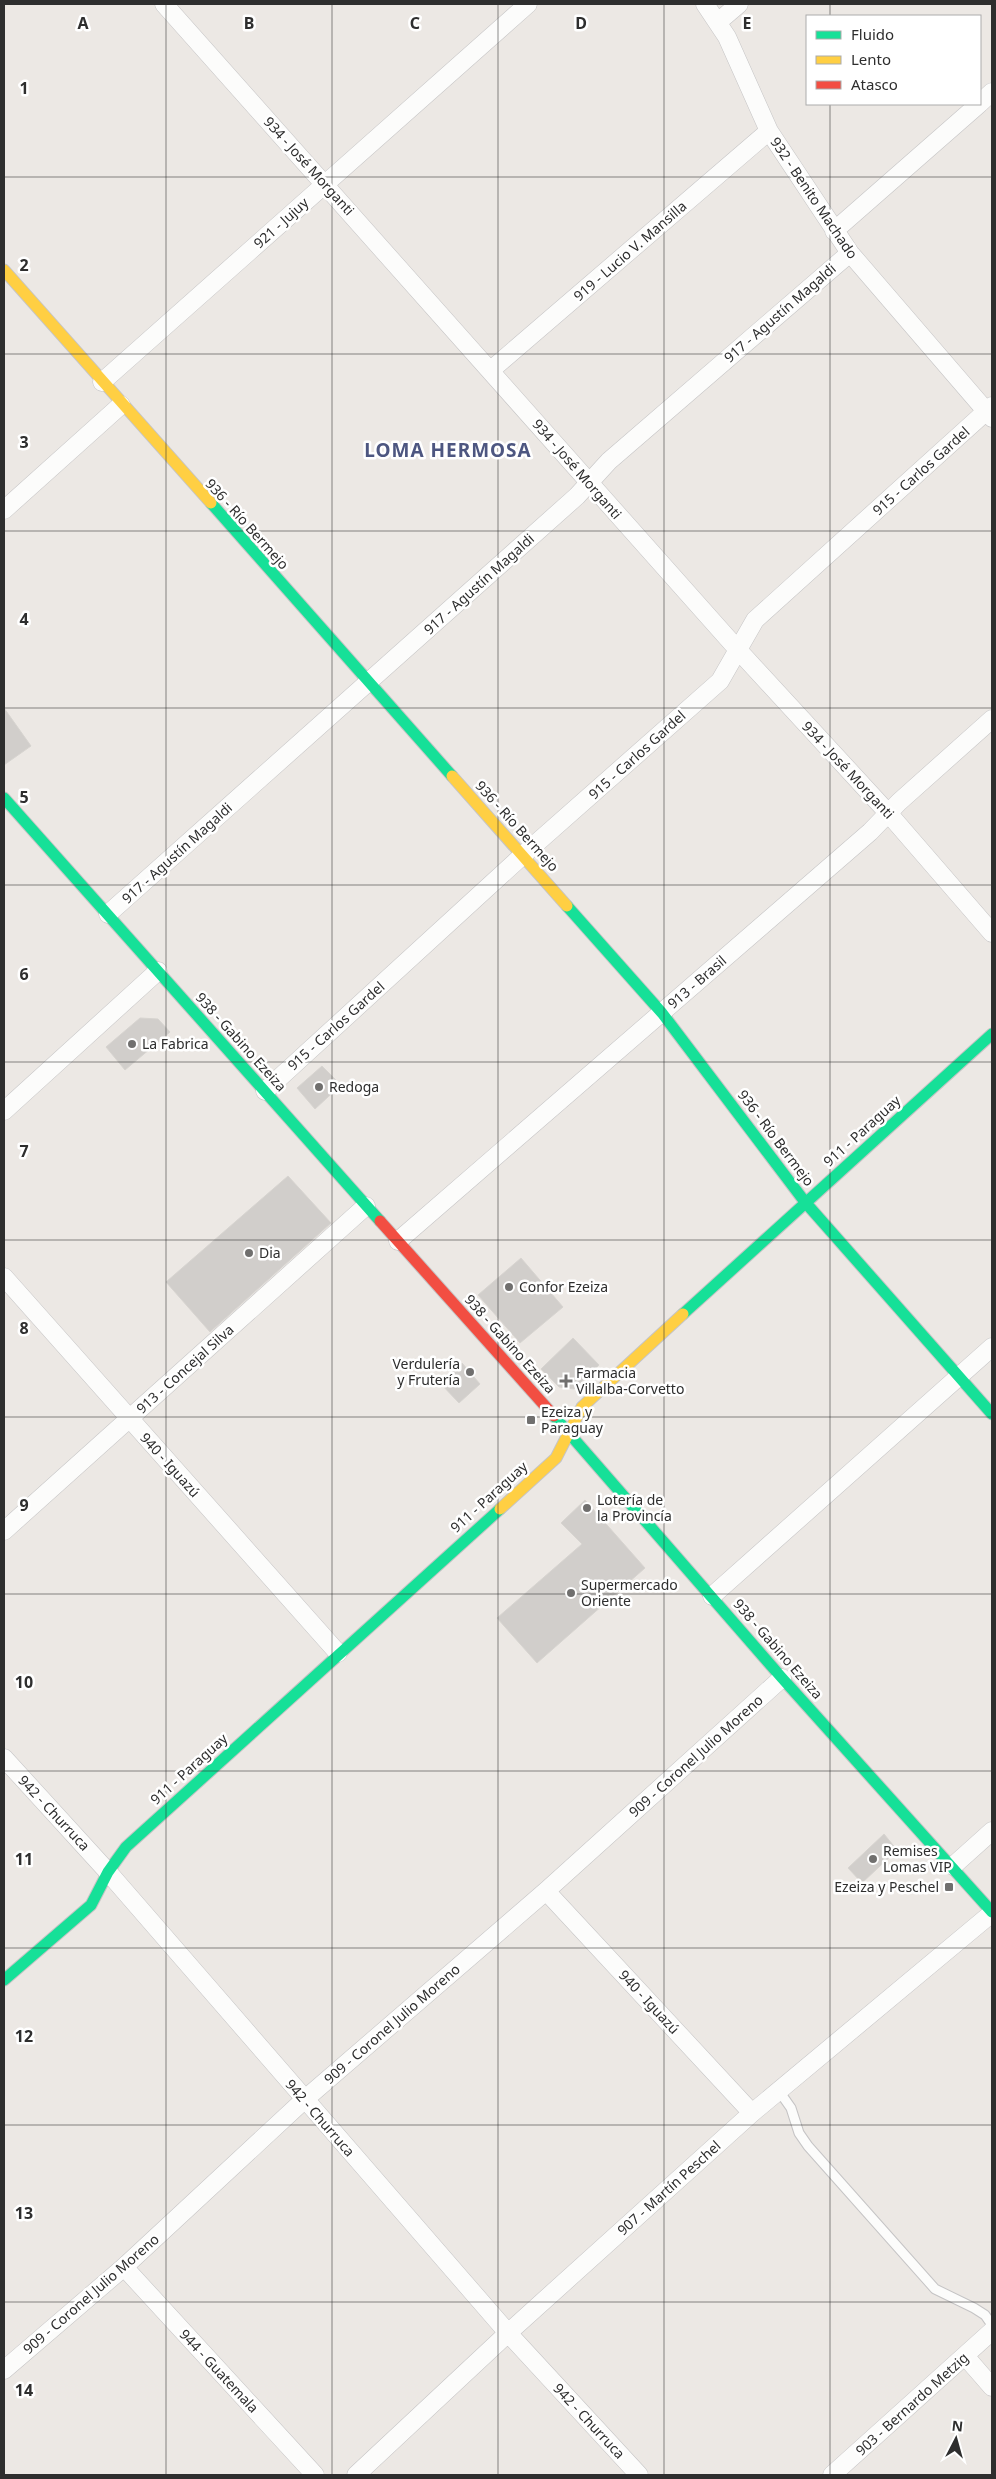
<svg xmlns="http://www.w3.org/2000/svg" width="996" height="2479" font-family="'Noto Sans',sans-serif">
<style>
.building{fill:#d1cecb;stroke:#d7d4d0}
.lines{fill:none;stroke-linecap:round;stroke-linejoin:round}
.lane-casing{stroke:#c5c4c5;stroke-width:11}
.street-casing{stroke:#c5c4c5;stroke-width:19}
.fast-casing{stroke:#c5c4c5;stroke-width:13}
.slow-casing{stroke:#c5c4c5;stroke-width:13}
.jam-casing{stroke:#c5c4c5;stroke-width:13}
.lane{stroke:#fcfcfb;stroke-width:9}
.street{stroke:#fcfcfb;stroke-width:18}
.fast{stroke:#16e098;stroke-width:11}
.slow{stroke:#ffcf43;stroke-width:11}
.jam{stroke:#f24e42;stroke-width:11}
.grid{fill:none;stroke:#2e2e2e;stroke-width:1;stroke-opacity:0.55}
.poi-dot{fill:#706f6e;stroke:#fff;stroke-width:2}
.labels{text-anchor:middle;stroke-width:5;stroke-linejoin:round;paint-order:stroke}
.street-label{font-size:14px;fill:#2e2e2e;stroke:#fff}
.poi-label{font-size:14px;fill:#2e2e2e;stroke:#fff;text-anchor:start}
.district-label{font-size:19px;font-weight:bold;letter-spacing:1px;fill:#4d5680;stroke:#fff}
.grid-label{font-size:16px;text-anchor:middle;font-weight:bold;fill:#2e2e2e;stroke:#fff;stroke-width:5;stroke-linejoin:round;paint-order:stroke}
</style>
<rect width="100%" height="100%" fill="#ece8e4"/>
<path class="building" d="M4,708L31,746L4,765Z
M140,1018L158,1019L170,1032L125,1070L106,1047Z
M322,1066L341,1085L315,1109L297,1088Z
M288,1176L331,1223L210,1332L166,1282Z
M521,1258L563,1307L520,1343L478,1295Z
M573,1338L599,1365L574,1389L559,1387L541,1369Z
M462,1363L480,1384L459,1403L440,1383Z
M585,1500L645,1568L537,1663L497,1618L582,1544L561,1523Z
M884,1834L897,1850L862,1883L848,1868Z"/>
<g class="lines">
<g class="lane-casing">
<path id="lane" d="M779,2091L791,2108L799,2133L808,2146L935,2289L974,2308L985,2315L992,2325"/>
</g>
<g class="street-casing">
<path id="street" d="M164,4L739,651L889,814L992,933
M705,4L727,37L769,131L850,253L992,418
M718,22L739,4
M980,103L992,92
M834,231L979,104
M491,370L769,131
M102,382L528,4
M4,510L121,405
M108,914L577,496L609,461L850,253
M265,1091L523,855L720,681L755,620L992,406
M4,1111L158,971
M398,1241L870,832L899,802L992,719
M4,1277L338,1653
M4,1531L366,1206
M712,1596L992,1347
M4,1758L108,1872L508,2333L639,2475
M953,1866L992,1831
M546,1891L752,2113
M124,2267L315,2475
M965,2356L992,2387
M4,2370L124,2267L304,2100L546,1891L782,1678
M356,2475L508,2333L752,2113L992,1913
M832,2475L992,2331"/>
</g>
<g class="fast-casing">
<path id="fast" d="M211,503L452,776
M4,798L380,1221
M567,906L662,1013L805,1202L992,1414
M683,1314L992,1034
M554,1416L782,1678L992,1912
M4,1980L91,1905L108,1872L126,1847L500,1509"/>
</g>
<g class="slow-casing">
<path id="slow" d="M4,270L211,503
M452,776L567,906
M500,1509L556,1458L582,1407L683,1314"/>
</g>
<g class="jam-casing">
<path id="jam" d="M380,1221L554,1416"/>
</g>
<use href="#lane" class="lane"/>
<use href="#street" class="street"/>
<use href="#fast" class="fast"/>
<use href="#slow" class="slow"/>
<use href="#jam" class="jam"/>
</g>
<path class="grid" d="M166,4V2475M332,4V2475M498,4V2475M664,4V2475M830,4V16M830,104V2475M4,177H992M4,354H992M4,531H992M4,708H992M4,885H992M4,1062H992M4,1240H992M4,1417H992M4,1594H992M4,1771H992M4,1948H992M4,2125H992M4,2302H992"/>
<g class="poi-dot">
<circle cx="132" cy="1044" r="5"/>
<circle cx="319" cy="1087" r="5"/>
<circle cx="249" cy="1253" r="5"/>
<circle cx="509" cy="1287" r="5"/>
<circle cx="470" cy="1372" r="5"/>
<path d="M563.5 1373.5h5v5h5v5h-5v5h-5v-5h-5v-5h5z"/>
<rect x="526" y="1415" width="10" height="10" rx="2.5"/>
<circle cx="587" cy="1508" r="5"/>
<circle cx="571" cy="1593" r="5"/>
<circle cx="873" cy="1859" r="5"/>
<rect x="944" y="1882" width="10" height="10" rx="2.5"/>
</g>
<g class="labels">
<g class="street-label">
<text transform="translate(309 166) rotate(48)" y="5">934 - José Morganti</text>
<text transform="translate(814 198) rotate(56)" y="5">932 - Benito Machado</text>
<text transform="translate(281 223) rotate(-42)" y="5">921 - Jujuy</text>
<text transform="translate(630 251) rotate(-41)" y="5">919 - Lucio V. Mansilla</text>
<text transform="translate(780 313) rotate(-41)" y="5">917 - Agustín Magaldi</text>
<text transform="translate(577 469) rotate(49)" y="5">934 - José Morganti</text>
<text transform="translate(921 471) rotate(-42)" y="5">915 - Carlos Gardel</text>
<text transform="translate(247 524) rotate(48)" y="5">936 - Río Bermejo</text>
<text transform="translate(479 584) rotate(-42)" y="5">917 - Agustín Magaldi</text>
<text transform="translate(637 755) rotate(-42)" y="5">915 - Carlos Gardel</text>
<text transform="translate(848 770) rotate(47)" y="5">934 - José Morganti</text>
<text transform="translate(517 826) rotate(48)" y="5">936 - Río Bermejo</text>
<text transform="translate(177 853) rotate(-42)" y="5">917 - Agustín Magaldi</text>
<text transform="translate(697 982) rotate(-41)" y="5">913 - Brasil</text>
<text transform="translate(336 1026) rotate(-42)" y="5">915 - Carlos Gardel</text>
<text transform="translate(241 1042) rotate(48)" y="5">938 - Gabino Ezeiza</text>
<text transform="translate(862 1131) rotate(-42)" y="5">911 - Paraguay</text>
<text transform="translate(776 1138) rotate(53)" y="5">936 - Río Bermejo</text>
<text transform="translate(510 1344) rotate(48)" y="5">938 - Gabino Ezeiza</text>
<text transform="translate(185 1369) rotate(-42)" y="5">913 - Concejal Silva</text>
<text transform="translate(170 1465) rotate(48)" y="5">940 - Iguazú</text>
<text transform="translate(489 1497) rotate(-42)" y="5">911 - Paraguay</text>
<text transform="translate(778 1649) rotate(49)" y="5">938 - Gabino Ezeiza</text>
<text transform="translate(696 1756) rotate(-42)" y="5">909 - Coronel Julio Moreno</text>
<text transform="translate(189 1769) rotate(-42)" y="5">911 - Paraguay</text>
<text transform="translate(54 1813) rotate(47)" y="5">942 - Churruca</text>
<text transform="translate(649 2002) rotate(47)" y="5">940 - Iguazú</text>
<text transform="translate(392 2024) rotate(-41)" y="5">909 - Coronel Julio Moreno</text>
<text transform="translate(320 2118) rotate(49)" y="5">942 - Churruca</text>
<text transform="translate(669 2188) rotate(-42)" y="5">907 - Martín Peschel</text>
<text transform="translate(91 2294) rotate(-41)" y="5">909 - Coronel Julio Moreno</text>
<text transform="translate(219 2371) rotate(47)" y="5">944 - Guatemala</text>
<text transform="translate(912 2404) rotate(-42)" y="5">903 - Bernardo Metzig</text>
<text transform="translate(589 2421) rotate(47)" y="5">942 - Churruca</text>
</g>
<g class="poi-label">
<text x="142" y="1049">La Fabrica</text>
<text x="329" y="1092">Redoga</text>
<text x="259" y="1258">Dia</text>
<text x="519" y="1292">Confor Ezeiza</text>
<text x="460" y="1369" text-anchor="end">Verdulería<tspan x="460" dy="16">y Frutería</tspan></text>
<text x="576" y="1378">Farmacia<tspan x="576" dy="16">Villalba-Corvetto</tspan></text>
<text x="541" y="1417">Ezeiza y<tspan x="541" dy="16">Paraguay</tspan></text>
<text x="597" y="1505">Lotería de<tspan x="597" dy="16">la Provincía</tspan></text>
<text x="581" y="1590">Supermercado<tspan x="581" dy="16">Oriente</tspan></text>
<text x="883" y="1856">Remises<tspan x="883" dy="16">Lomas VIP</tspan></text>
<text x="939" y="1892" text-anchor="end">Ezeiza y Peschel</text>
</g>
<g class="district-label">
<text x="448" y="457">LOMA HERMOSA</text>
</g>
</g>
<g class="grid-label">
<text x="83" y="29">A</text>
<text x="249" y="29">B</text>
<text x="415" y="29">C</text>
<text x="581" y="29">D</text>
<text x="747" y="29">E</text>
<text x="24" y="94">1</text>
<text x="24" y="271">2</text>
<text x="24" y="448">3</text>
<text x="24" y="625">4</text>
<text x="24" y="803">5</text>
<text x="24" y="980">6</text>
<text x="24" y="1157">7</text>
<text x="24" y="1334">8</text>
<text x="24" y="1511">9</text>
<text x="24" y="1688">10</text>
<text x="24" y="1865">11</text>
<text x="24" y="2042">12</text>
<text x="24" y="2219">13</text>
<text x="24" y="2396">14</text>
</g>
<rect width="996" height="2479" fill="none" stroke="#2e2e2e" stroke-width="10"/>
<rect x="806" y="15" width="175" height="90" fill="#ffffff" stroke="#ababab"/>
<rect x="816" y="31" width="25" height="8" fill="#16e098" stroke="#ababab"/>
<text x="851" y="40" font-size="15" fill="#2e2e2e">Fluido</text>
<rect x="816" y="56" width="25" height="8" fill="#ffcf43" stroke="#ababab"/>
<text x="851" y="65" font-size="15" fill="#2e2e2e">Lento</text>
<rect x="816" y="81" width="25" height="8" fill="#f24e42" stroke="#ababab"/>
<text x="851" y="90" font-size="15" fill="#2e2e2e">Atasco</text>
<g transform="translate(956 2439) rotate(6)" stroke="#ffffff" stroke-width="4" paint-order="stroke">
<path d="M0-4L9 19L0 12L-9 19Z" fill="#2e2e2e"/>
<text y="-8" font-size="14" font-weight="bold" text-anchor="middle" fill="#2e2e2e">N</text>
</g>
</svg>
